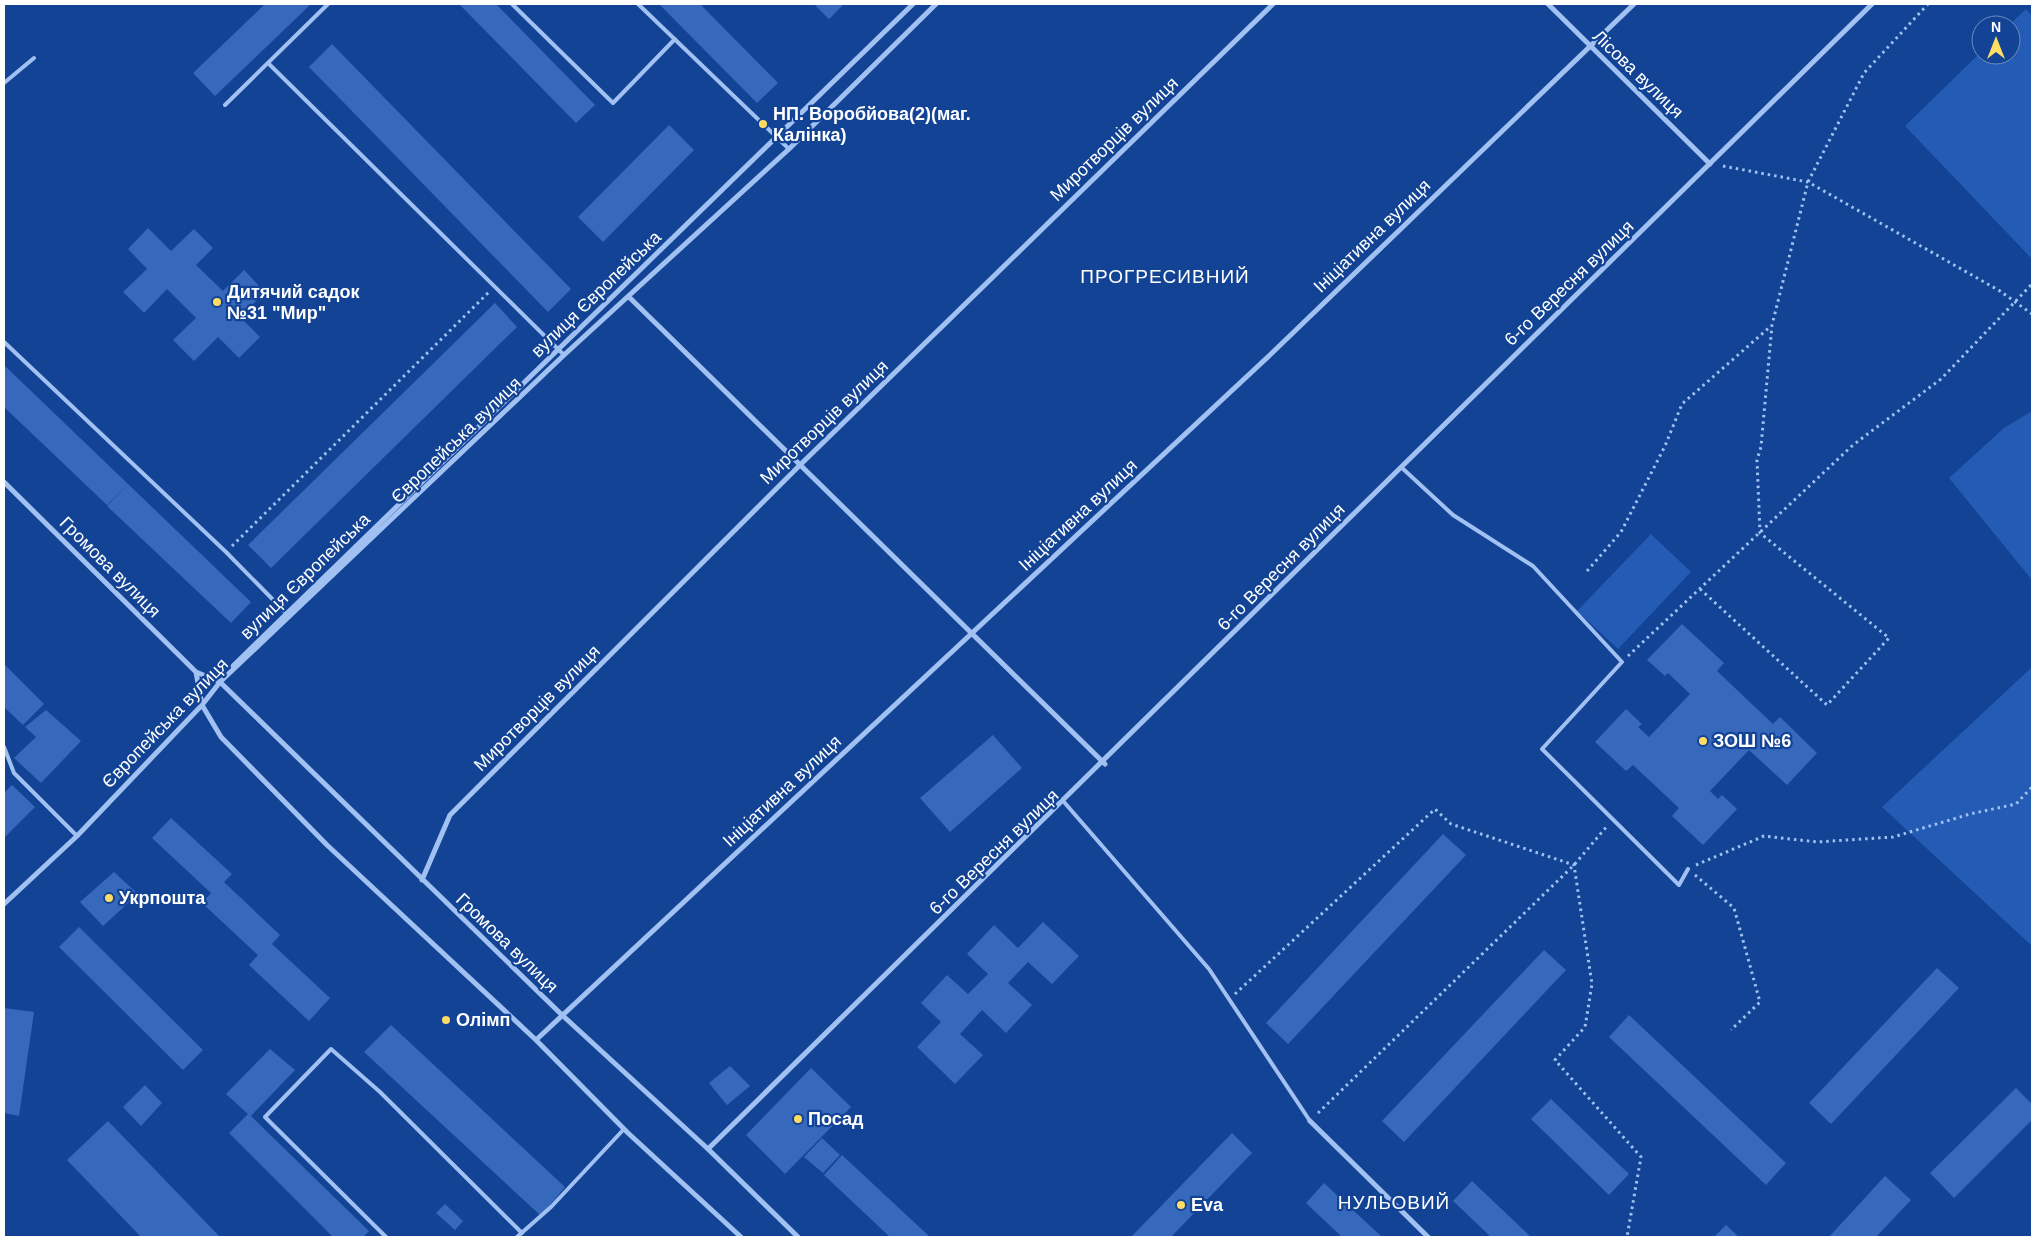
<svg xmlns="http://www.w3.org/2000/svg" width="2036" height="1241" font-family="Helvetica,sans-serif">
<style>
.green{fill:#245bb5}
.building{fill:#3669bc}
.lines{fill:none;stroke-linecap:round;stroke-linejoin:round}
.path{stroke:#a1c1f3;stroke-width:3;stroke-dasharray:2.5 4;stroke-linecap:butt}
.lane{stroke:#a1c1f3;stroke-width:4}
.street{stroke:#a1c1f3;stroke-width:5}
.poi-dot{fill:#ffdc63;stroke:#124395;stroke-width:2}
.labels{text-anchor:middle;stroke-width:4.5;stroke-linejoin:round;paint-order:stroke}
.street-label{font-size:18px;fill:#fff;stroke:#124395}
.poi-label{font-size:18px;font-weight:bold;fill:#fff;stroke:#124395;text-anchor:start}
.neighbourhood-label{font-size:19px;letter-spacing:1px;fill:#fff;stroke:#124395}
</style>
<rect width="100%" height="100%" fill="#124395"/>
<path class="green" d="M2026,9L2032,16V259L1905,126L1981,52V55H2011L2009,25Z
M2032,411V580L1949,478L2004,428Z
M1651,534L1691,572L1618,649L1577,611Z
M2032,667V946L1882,807Z"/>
<path class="building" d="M265,4H311L215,96L193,73Z
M459,4H496L595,105L576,123Z
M659,4H700L778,83L757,103Z
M814,4H844L829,19Z
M332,44L571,289L548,312L309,67Z
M669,125L694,150L603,242L578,217Z
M148,228L171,251L194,229L213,248L196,265L223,291L244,270L265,292L240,317L260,337L239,358L218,337L194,361L173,340L196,318L167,289L144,313L123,292L147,269L128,249Z
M495,303L517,327L271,568L248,545Z
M5,366L128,484L107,505L4,407Z
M128,484L251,602L231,623L107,506Z
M1682,624L1724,663L1717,671L1773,724L1780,717L1817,753L1787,785L1749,750L1710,791L1718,799L1722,795L1737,809L1703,845L1672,816L1679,808L1633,765L1626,771L1595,742L1626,709L1642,724L1638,727L1649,737L1690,694L1668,673L1665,676L1647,660Z
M4,664L44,704L23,725L4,707Z
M46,710L81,741L41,783L14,758L36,737L25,727Z
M993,735L1022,768L950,832L920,798Z
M12,785L35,807L4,838V793Z
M171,818L232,874L224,882L280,935L272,944L330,998L309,1021L249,965L258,955L202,903L211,893L152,838Z
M1443,834L1466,855L1288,1044L1266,1023Z
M114,872L138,894L103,926L80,902Z
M1043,922L1079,956L1052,984L1028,962L1008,983L1032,1005L1006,1033L982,1010L960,1034L983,1055L955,1084L917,1047L941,1022L921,1003L947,975L968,994L988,974L967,954L994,925L1018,948Z
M79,927L203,1050L183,1070L59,947Z
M1544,950L1566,970L1404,1142L1382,1121Z
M1937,968L1959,988L1831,1124L1809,1103Z
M4,1008L34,1012L19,1116L4,1113Z
M1629,1015L1786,1163L1766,1185L1609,1037Z
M391,1025L565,1187L541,1216L364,1052Z
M270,1049L295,1070L251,1116L369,1231L363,1237H333L229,1133L248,1114L226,1094Z
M730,1066L750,1086L727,1105L709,1083Z
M811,1068L851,1107L785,1174L746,1135Z
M145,1085L162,1103L141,1126L123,1107Z
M2016,1088L2032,1104V1120L1954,1198L1930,1173Z
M1551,1099L1629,1174L1609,1195L1531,1119Z
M108,1121L220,1237H141L67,1160Z
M1232,1133L1252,1153L1171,1237H1131Z
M822,1138L840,1155L823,1173L804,1157Z
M842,1155L930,1237H890L824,1175Z
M1885,1176L1911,1200L1876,1237H1829Z
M1472,1181L1531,1237H1491L1453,1201Z
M1324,1183L1382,1237H1342L1306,1203Z
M445,1204L463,1221L455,1230L436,1213Z
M1726,1225L1739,1237H1714Z"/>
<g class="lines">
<path class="path" d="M1723,166L1808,182L2000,291L2032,314
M232,546L489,292
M1587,571L1621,532L1665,446L1682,404L1771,326
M1700,589L1827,705L1889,638L1760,533L1757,460L1761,447L1772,325L1808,182L1864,73L1928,4
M1628,656L1853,445L1941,379L2032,284
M1696,865L1764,836L1817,842L1893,837L1970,814L2016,804L2032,787
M1695,875L1734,908L1760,1002L1731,1030
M1235,994L1435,809L1451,824L1574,865L1592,984L1585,1027L1555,1060L1641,1157L1627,1237
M1318,1113L1574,865L1608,825"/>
<path class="lane" d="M512,4L613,103L675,39
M638,4L789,149
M268,63L564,355
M4,83L34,58
M225,105L328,4
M4,342L226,552L287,614
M1401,467L1453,515L1533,566L1622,662L1542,749L1679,885L1688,869
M4,747L14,773L77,836
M1064,802L1209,969L1310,1121
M386,1237L265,1117L331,1049L380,1092L522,1233
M517,1237L551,1207L624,1129"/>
<path class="street" d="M1548,4L1710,164
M629,297L1105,764
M4,482L196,672L220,682L562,1015L708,1149L798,1237
M233,666L913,4
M196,672L202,705L221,737L327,845L536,1040L628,1133L741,1237
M422,880L450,815L800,465L1273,4
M4,904L77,836L202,705L220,682L564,355L789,149L936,4
M536,1040L1272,353L1634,4
M1310,1121L1428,1237
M708,1149C1098,769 1485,386 1872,4"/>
</g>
<g class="poi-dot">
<circle cx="763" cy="124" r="5"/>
<circle cx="217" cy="302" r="5"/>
<circle cx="1703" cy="741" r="5"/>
<circle cx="109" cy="898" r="5"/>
<circle cx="446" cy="1020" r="5"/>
<circle cx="798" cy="1119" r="5"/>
<circle cx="1181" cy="1205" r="5"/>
</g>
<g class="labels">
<g class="street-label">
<text transform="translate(1638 74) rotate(44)" y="6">Лісова вулиця</text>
<text transform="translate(1114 139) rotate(-44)" y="6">Миротворців вулиця</text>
<text transform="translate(1372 236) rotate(-44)" y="6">Ініціативна вулиця</text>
<text transform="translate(1569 283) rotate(-44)" y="6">6-го Вересня вулиця</text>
<text transform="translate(596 294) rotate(-44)" y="6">вулиця Європейська</text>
<text transform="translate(824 422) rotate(-44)" y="6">Миротворців вулиця</text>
<text transform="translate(456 440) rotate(-44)" y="6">Європейська вулиця</text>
<text transform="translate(1078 515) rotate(-43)" y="6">Ініціативна вулиця</text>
<text transform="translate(110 567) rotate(45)" y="6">Громова вулиця</text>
<text transform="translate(1281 567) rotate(-45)" y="6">6-го Вересня вулиця</text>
<text transform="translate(305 576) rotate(-44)" y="6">вулиця Європейська</text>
<text transform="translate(537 708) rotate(-45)" y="6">Миротворців вулиця</text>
<text transform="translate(165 723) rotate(-46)" y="6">Європейська вулиця</text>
<text transform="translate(782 791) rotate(-43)" y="6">Ініціативна вулиця</text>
<text transform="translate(994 852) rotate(-44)" y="6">6-го Вересня вулиця</text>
<text transform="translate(507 943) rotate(44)" y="6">Громова вулиця</text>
</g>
<g class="poi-label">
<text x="773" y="120">НП. Воробйова(2)(маг.<tspan x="773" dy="21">Калінка)</tspan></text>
<text x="227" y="298">Дитячий садок<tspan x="227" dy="21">№31 "Мир"</tspan></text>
<text x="1713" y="747">ЗОШ №6</text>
<text x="119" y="904">Укрпошта</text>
<text x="456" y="1026">Олімп</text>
<text x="808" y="1125">Посад</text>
<text x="1191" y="1211">Eva</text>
</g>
<g class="neighbourhood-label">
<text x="1165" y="283">ПРОГРЕСИВНИЙ</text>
<text x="1394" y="1209">НУЛЬОВИЙ</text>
</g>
</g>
<rect width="2036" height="1241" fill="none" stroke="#ffffff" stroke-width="10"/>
<g transform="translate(1996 40)"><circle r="24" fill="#124395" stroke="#718ebf"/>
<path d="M0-4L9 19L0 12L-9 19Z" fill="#ffdc63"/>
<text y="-8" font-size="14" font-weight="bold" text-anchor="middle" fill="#ffffff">N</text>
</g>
</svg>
